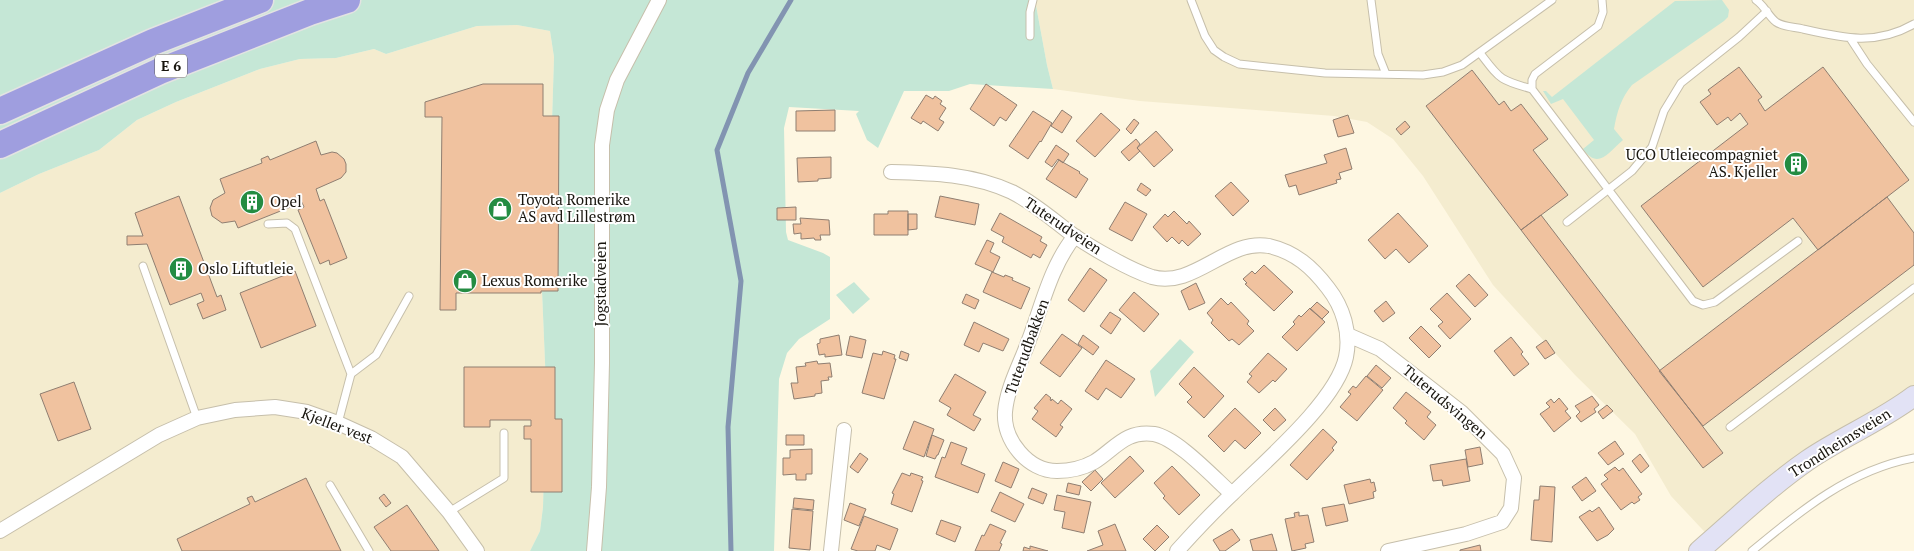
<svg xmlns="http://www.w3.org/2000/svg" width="1914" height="551" font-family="'PT Serif',serif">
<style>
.built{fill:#f4eccf}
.green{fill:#c5e7d6}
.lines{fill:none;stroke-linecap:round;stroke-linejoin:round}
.stream{stroke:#8294b1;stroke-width:5}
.building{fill:#f0c29f;stroke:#8f7e71}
.service-casing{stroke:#c6bfab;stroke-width:9}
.minor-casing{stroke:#c6bfab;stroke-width:16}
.secondary-casing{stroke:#c6bfab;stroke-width:22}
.motorway-casing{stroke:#e3e3e2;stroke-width:29}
.service{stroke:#fff;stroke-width:7}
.minor{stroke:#fff;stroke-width:14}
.secondary{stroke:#e2e2f5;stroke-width:20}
.motorway{stroke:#9f9edf;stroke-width:26}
.labels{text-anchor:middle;stroke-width:4;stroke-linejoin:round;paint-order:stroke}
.shield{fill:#fff;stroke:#5d5b56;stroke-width:1}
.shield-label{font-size:14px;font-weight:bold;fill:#18150e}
.poi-label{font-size:15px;fill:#18150e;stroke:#fff;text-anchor:start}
.street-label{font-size:15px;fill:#18150e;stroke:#fff}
</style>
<rect width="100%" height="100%" fill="#fef7e2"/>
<path class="built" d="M1035,0H1914V390L1716,544L1671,496L1635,434L1575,375L1493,285L1423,176L1393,139L1367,122L1334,116L1140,101L1053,89L1047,65Z
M517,25L550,31L554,57L551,154L542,291L546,386L543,507L540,531L530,551H0V193L39,174L99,150L137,120L176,102L260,69L300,59L336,58L374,49L386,54L477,26Z"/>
<path class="green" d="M0,0H1035L1047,65L1053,89L970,84L949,91H904L878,148L867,140L856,114L859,111L789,107L784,128L786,232L788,240L823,253L830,257V319L799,339L787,353L779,379L774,551H530L540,531L543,507L546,386L542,291L551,154L554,57L550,31L517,25L477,26L386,54L374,49L336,58L300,59L260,69L176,102L137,120L99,150L39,174L0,193Z
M1722,0L1729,10L1728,17L1724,21L1632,85C1621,98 1617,112 1614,129L1623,140C1608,153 1598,170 1583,149L1594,140L1563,99L1551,104L1543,91H1546L1552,97L1675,1Z
M854,282L870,299L853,314L836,295Z
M1180,339L1194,352L1155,397L1150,371Z"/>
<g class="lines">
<path class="stream" d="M731,551L728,427L741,281L717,150L748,73L791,0"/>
</g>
<path class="building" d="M1739,67L1762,97L1758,100L1765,111L1823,67L1909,180L1818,250L1793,218L1703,287L1641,206L1748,124L1740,113L1731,121L1728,117L1717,125L1700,102L1711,94L1708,90Z
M1472,70L1499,105L1504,101L1511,111L1521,104L1548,139L1533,150L1568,195L1521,230L1426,106Z
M483,84H543V116H559L558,291H541V293H456V310H440L442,117H425V102Z
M986,84L1017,105L1006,121L1000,117L994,126L970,109Z
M926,95L933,99L935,96L942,101L940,104L946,108L939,119L944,122L938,131L923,121L921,124L911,118Z
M835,110V131H796V111Z
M1062,110L1072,117L1062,133L1051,126Z
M1033,111L1052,123L1041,142L1040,141L1028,159L1009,146Z
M1101,113L1120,130L1095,157L1076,141Z
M1348,115L1354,133L1338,137L1333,120Z
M1134,119L1139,123L1131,134L1126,129Z
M1405,121L1410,127L1401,135L1396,129Z
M1156,131L1173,150L1154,167L1137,148Z
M1136,139L1140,144L1137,148L1140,151L1129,161L1121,152Z
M316,141L321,155L332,152L337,153L344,159L346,164V172L341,178L316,189L320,201L324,199L347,258L330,265L329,260L320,264L298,210L304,207L299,196L290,199L293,206L238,228L235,221L222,223L212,216L210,208L213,200L225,193L220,179L262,163L261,159L268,156L270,160Z
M1056,145L1069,154L1063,163L1058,159L1052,167L1045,162Z
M1346,148L1352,169L1339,173L1341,179L1336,180L1337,183L1299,195L1296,185L1289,187L1285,175L1327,163L1324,155Z
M831,157V178L818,179V181L798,182L797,158Z
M1059,160L1080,172L1079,173L1088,179L1076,198L1046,179Z
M1231,182L1249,201L1233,216L1215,196Z
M1141,183L1151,190L1146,196L1137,190Z
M179,196L217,297L221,295L226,310L203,319L197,304L204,301L201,293L170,305L147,244L127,245V236H143L135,213Z
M940,196L979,204L975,225L935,217Z
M1887,197L1914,233V265L1703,426L1659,371Z
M1125,202L1147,214L1132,241L1109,229Z
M796,207V220H777V208Z
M888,211H908V235H874V214H888Z
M1174,211L1187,224L1189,221L1201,234L1188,246L1182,240L1179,244L1172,237L1167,242L1153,227L1165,214L1168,217Z
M1000,213L1042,237L1040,241L1047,245L1040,258L1033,254L1031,258L1002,242L1004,237L991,230Z
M1398,213L1428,246L1409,263L1396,249L1385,259L1368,240Z
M908,214H917V229L908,230Z
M1541,215L1723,453L1703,468L1521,230Z
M800,218L829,220L830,235H820L821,240H815L814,238L801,239V233L794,234L793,224H801Z
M987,240L994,243L990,252L1000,257L993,272L975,264Z
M1264,265L1293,292L1274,311L1245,284L1247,283L1243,279L1252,271L1255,274Z
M1090,268L1107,280L1084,312L1068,300Z
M295,271L316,326L261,348L240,293Z
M992,272L1004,277L1005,275L1013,278L1012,280L1030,288L1021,309L983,292Z
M1469,274L1488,295L1475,307L1456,286Z
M1196,283L1205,303L1189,310L1181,291Z
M1134,292L1159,314L1144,332L1119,310Z
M1447,293L1471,319L1450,339L1438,326L1443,322L1430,309Z
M966,294L979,300L975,309L962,303Z
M1221,298L1228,305L1231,302L1249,321L1247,324L1254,331L1239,345L1232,339L1229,341L1211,323L1213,320L1207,313Z
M1386,301L1395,313L1383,322L1374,311Z
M1317,302L1329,312L1322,319L1310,309Z
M1310,308L1325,322L1297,351L1282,337L1295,324L1293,322L1299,315L1301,317Z
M1110,312L1121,319L1111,334L1100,326Z
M974,322L1009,339L1003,351L983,343L979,352L964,345Z
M1421,326L1441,346L1429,358L1409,338Z
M1062,334L1082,348L1060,377L1040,363Z
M839,335L842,355L825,357V354L819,355L817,344L820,343V339Z
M1083,335L1099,347L1093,355L1078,344Z
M850,336L866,340L862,358L846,355Z
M1511,337L1523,352L1521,354L1529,364L1514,376L1494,351Z
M1546,340L1555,353L1545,359L1536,347Z
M883,351L895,355L894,359H896L884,399L862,393L873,353L882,355Z
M901,351L909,354L907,361L899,358Z
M1268,353L1287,369L1275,382L1273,380L1259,393L1247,382L1252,376L1249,374Z
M1106,360L1135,379L1121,398L1106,388L1098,400L1085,391Z
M817,361L818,364L830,363L832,377H828L829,380L821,381L822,393L815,394V396L794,399L791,383H798L796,367L806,366L805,363Z
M1376,365L1391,378L1382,388L1367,376Z
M464,367H555V419H562V492H531V439H524V426H531V420H490V427H464Z
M1194,367L1224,396L1204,418L1187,402L1192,397L1179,384Z
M955,374L986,392L973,415L981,419L974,431L947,415L951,408L939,401Z
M1366,376L1383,390L1357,421L1340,407L1351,394L1348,392L1353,386L1356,388Z
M74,382L91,429L58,441L40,394Z
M1406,392L1431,412L1427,417L1436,425L1424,440L1405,423L1407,421L1393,408Z
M1046,394L1051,398L1050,399L1051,401L1052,399L1058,404L1061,400L1072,409L1060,425L1063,427L1056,437L1032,419L1038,411L1034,408Z
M1592,396L1599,405L1594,409L1596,412L1581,422L1576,416L1580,412L1575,406Z
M1559,398L1568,409L1565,411L1571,418L1554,432L1540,414L1550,407L1546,403L1551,399L1554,403Z
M1607,405L1613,411L1603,419L1598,412Z
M1235,408L1261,433L1245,449L1235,440L1224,452L1208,436Z
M1275,408L1286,420L1274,431L1263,420Z
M914,421L934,429L924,457L903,449Z
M1323,429L1337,442L1332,448L1334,450L1307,480L1290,465Z
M786,435H804V445H786Z
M932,435L944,440L938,455H937L935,459L926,456Z
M1615,441L1624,454L1608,465L1598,453Z
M951,442L967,448L961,464L985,474L978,493L935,477L942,457L945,458Z
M1480,447L1483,464L1468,467L1465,450Z
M812,449V474H806V480H796V474L783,475V458H790V450Z
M860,453L868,459L858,473L850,467Z
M1640,454L1649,466L1641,473L1632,461Z
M1130,456L1144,471L1115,498L1101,483Z
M1466,459L1470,481L1443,486L1442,480L1433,481L1430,465Z
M1003,462L1019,469L1011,488L995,481Z
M1172,466L1200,495L1179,515L1163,498L1165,496L1154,483Z
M1615,467L1619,471L1623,468L1642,494L1638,497L1640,500L1634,504L1632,502L1621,510L1601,484L1608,479L1604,475Z
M1095,470L1103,479L1091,491L1082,482Z
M902,473L910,476L911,473L923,477L921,480L923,481L912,512L891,504L894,494L892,493Z
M1586,477L1596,491L1582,501L1572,487Z
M306,478L341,551H182L177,539L250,504L247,498L252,496L255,502Z
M1370,479L1371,483L1374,482L1376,491L1373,492L1374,498L1349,504L1344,485Z
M1068,483L1081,486L1079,495L1066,492Z
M1540,486L1555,487L1552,542L1531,540L1534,500H1539Z
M1032,488L1047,494L1043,504L1028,498Z
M1000,492L1024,504L1015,522L991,511Z
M384,494L391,503L386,507L379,498Z
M1057,495L1091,502L1084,533L1062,528L1065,512L1054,510Z
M794,498L814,500L813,510L793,508Z
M850,503L866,509L859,526L844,520Z
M1344,504L1348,521L1326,526L1322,508Z
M407,505L439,551H391L374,527Z
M1599,507L1614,529L1608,535L1597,541L1579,517L1590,510L1592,512Z
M792,509L813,511L810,550L789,548Z
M1299,512V516L1308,515L1314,542L1305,544L1306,548L1292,551L1285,519L1295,517L1294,513Z
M864,516L898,529L890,550L877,545L875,551H858L851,549Z
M941,520L961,527L955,542L936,534Z
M990,524L1006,531L1000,543L1002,544L999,551H975L982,535L984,536Z
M1115,524L1126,551H1087L1103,545L1098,531Z
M1157,525L1169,537L1155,551L1143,539Z
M1232,529L1240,540L1225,551H1220L1213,540Z
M1272,534L1277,551H1253L1250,540Z
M1480,545L1481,551H1460V550Z
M1030,546L1048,551H1023L1024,547L1030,549Z"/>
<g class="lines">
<g class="service-casing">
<path id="service" d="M1191,0L1205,36L1214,50L1224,57L1239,64L1325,73L1423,75L1443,72L1462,65L1552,0
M1371,0L1378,54L1386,74
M1602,0L1603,12L1598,26L1535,74L1532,80V89L1693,301L1703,305L1715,302L1798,241
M1756,0C1765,6 1768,16 1776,22C1783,27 1795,27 1803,29C1843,38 1876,46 1914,24
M1030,36V12L1033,0
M1850,38L1867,64L1914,122
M1480,53C1500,79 1499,80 1532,89
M1567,222L1632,171L1652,147L1664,111L1681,83L1739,37L1767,11
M268,224L287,223L295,229L351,374L338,423
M143,266L197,418
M351,374L376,355L409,296
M1730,427L1914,288
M330,485L369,551
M449,512L504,478V433
M1752,551C1801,510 1850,470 1914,458"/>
</g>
<g class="minor-casing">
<path id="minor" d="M891,172C933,173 973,174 1012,192C1034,203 1053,220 1073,235C1092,248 1130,270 1152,277C1194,289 1227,238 1269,246C1295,252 1312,267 1328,288C1343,307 1351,333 1346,357C1337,401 1263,463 1231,495C1212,513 1194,532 1177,551
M1075,236C1051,265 1042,306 1029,340C1021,363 1007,387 1005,412C1003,440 1028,471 1057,471C1070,471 1083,468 1094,462C1115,449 1125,430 1154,434C1177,438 1213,477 1232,494
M1348,335L1380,349L1461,412L1503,454L1514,478L1511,508L1502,522L1466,534L1388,551
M0,531L159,435L197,418L235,410L275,407L307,412L338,423L371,438L402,457L449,512L477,551
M594,551L599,487L602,363V145L607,110L617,80L659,0
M831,551L844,430"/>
</g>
<g class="secondary-casing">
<path id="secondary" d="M1699,551C1735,520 1769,487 1808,460C1842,437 1881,421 1914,396"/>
</g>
<g class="motorway-casing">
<path id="motorway" d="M0,111L153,42L260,0
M0,145L160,71L310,12L347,0"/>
</g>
<use href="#service" class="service"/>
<use href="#minor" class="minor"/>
<use href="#secondary" class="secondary"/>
<use href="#motorway" class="motorway"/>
</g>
<defs>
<g id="building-disc" transform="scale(1.25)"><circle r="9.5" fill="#248c42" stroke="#fff"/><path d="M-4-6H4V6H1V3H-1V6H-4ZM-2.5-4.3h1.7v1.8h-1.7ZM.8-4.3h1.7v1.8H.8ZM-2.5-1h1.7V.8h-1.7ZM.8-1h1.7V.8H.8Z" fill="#fff"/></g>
<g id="shop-disc" transform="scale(1.25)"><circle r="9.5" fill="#248c42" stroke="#fff"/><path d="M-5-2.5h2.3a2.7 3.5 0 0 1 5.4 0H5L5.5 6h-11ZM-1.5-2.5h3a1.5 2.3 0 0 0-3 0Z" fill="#fff"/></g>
</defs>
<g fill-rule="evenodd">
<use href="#building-disc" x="1796" y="164"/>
<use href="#building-disc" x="252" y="202"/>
<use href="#shop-disc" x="500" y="209"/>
<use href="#building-disc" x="181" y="269"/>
<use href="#shop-disc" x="465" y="281"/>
</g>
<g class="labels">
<rect class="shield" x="155" y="54.5" width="32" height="23" rx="4"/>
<g class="shield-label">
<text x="171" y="71">E 6</text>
</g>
<g class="poi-label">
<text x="1778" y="160" text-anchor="end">UCO Utleiecompagniet<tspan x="1778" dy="17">AS. Kjeller</tspan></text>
<text x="518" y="205">Toyota Romerike<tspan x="518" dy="17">AS avd Lillestrøm</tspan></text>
<text x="270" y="207">Opel</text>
<text x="198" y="274">Oslo Liftutleie</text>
<text x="482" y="286">Lexus Romerike</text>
</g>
<g class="street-label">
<text transform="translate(1063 226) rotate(34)" y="5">Tuterudveien</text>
<text transform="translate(601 284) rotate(-90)" y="5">Jogstadveien</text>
<text transform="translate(1027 347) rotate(-70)" y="5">Tuterudbakken</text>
<text transform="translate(1445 402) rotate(40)" y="5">Tuterudsvingen</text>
<text transform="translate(337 426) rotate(21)" y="5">Kjeller vest</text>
<text transform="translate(1840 443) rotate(-32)" y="5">Trondheimsveien</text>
</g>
</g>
</svg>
